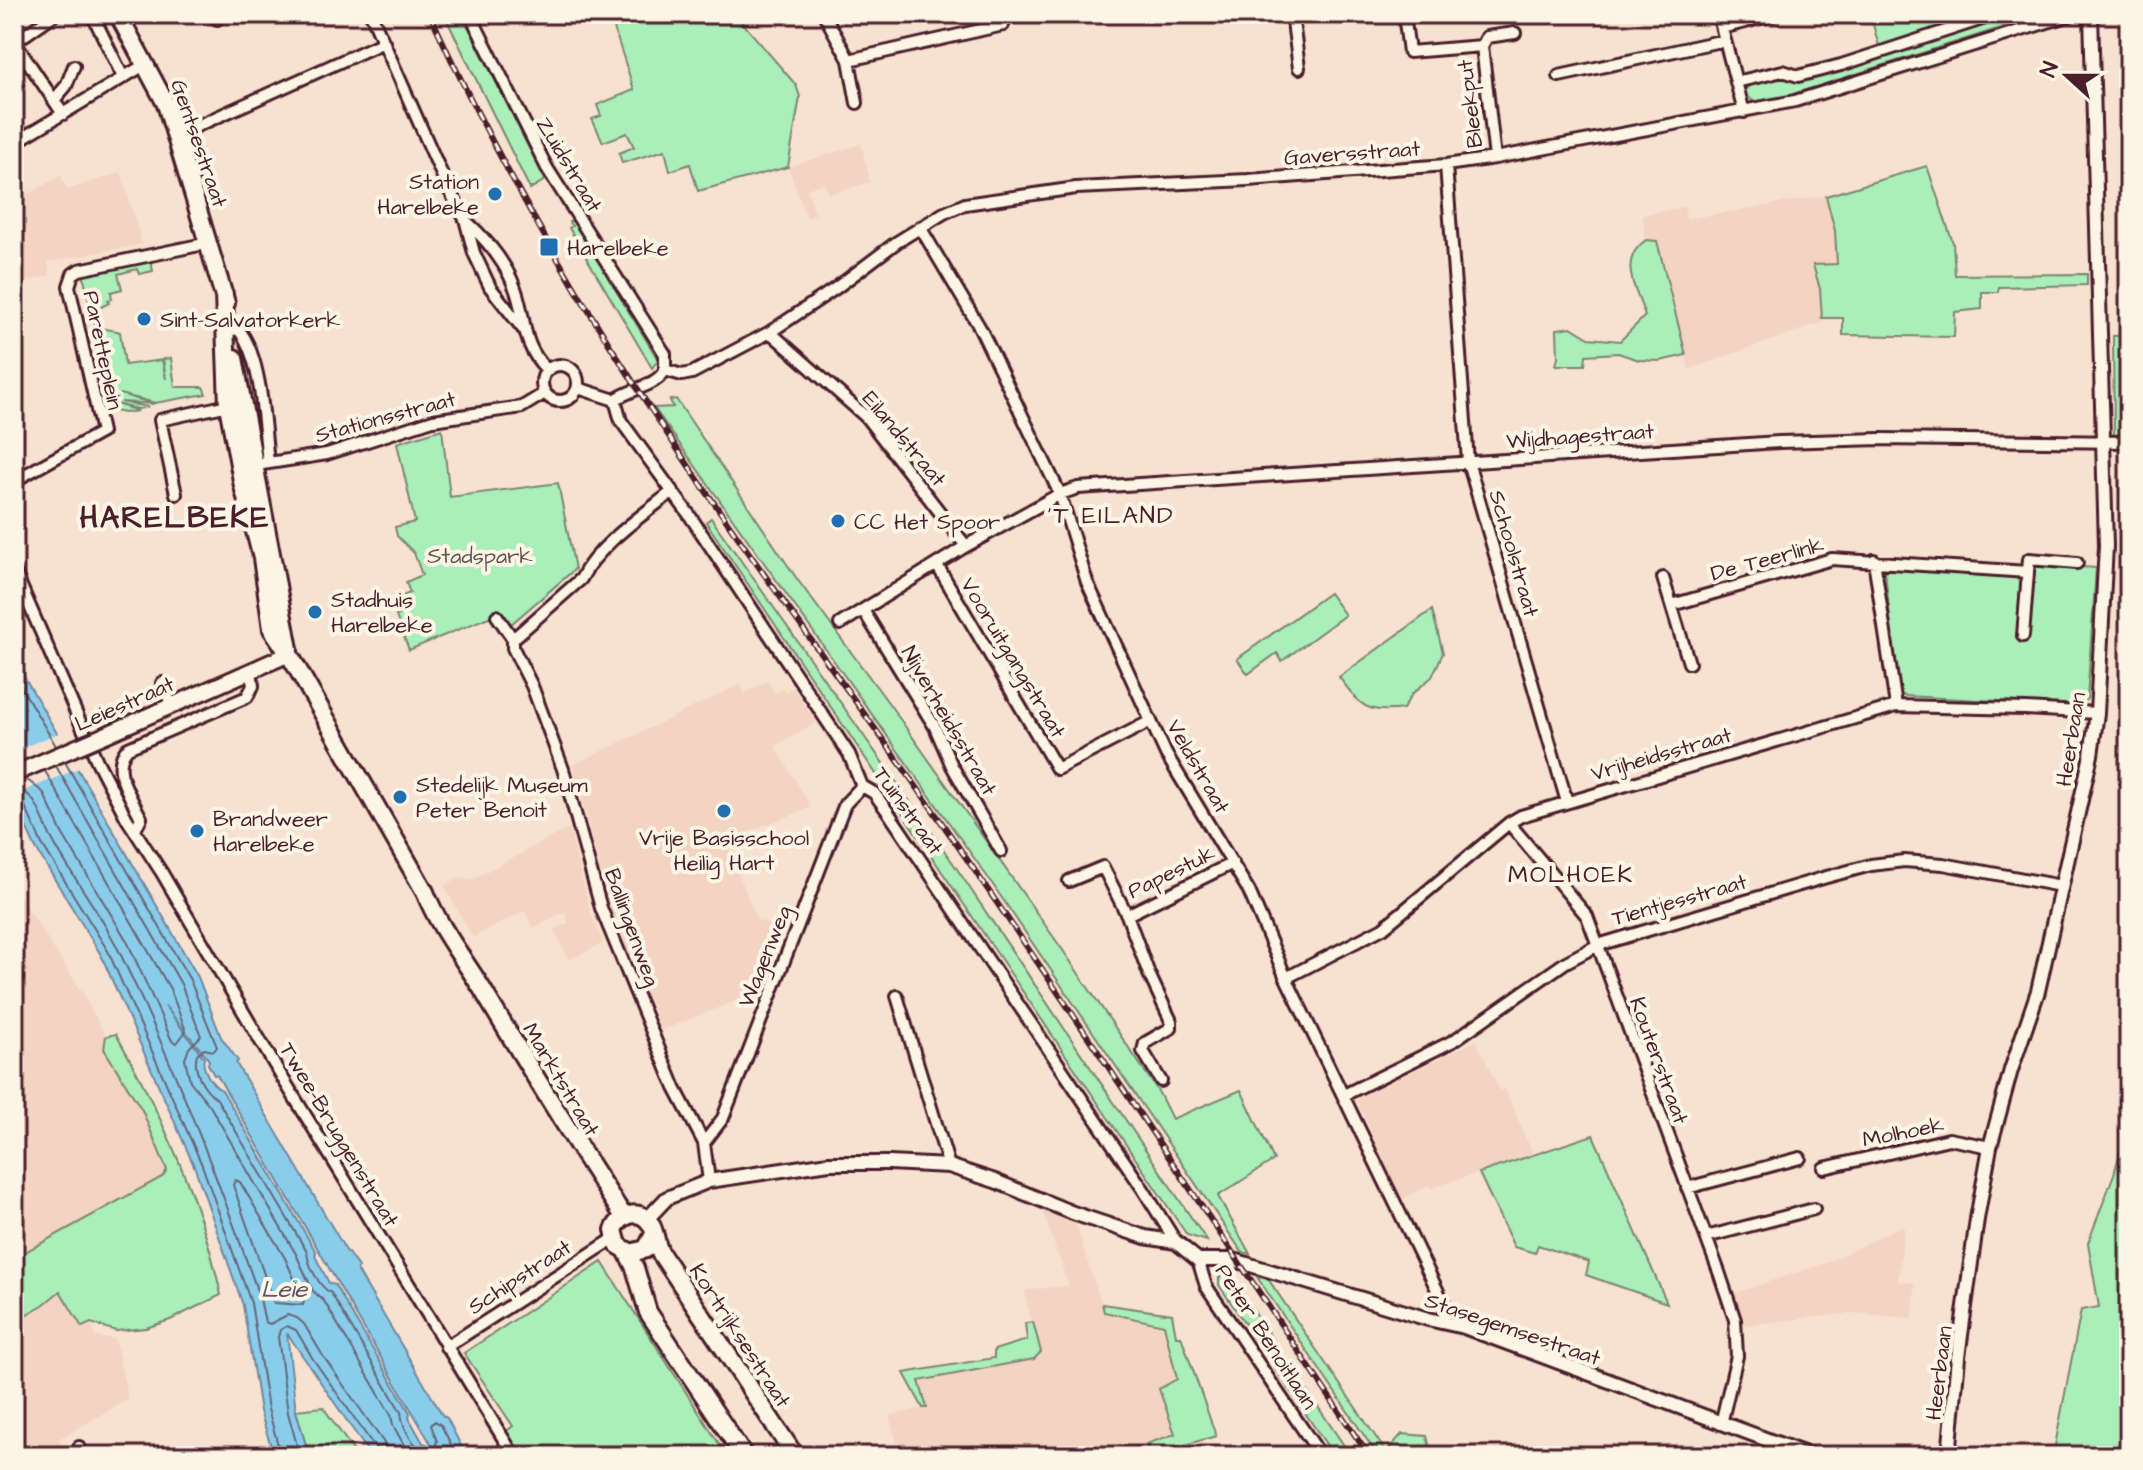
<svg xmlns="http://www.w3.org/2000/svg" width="2143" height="1470" font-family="'Architects Daughter',sans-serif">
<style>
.built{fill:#f3d3c1}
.green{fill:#aaeeb9;stroke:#7a8672;stroke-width:2}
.water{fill:#8acdeb;stroke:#70879e;stroke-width:2}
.pier{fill:#f7e1d0}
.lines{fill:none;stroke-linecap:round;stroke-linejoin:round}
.shore{stroke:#646578;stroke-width:2}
.minor-casing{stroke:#4a1f2b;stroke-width:16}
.tertiary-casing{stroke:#4a1f2b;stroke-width:18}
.secondary-casing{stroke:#4a1f2b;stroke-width:20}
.primary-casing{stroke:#4a1f2b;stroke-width:22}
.minor{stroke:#fcf5e5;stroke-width:10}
.tertiary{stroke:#fcf5e5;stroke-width:12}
.secondary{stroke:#fcf5e5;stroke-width:14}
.primary{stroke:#fcf5e5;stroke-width:16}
.rail-casing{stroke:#4a1f2b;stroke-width:6}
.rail{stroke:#fcf5e5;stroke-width:3;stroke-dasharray:9;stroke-linecap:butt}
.secondary-bridge-casing{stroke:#4a1f2b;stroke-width:20;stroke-linecap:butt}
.secondary-bridge{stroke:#fcf5e5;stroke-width:14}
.poi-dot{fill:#1f6fb2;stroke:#fcf5e5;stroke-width:3}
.labels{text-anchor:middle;stroke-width:8;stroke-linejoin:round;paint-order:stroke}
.street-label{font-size:22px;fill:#4a1f2b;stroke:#fcf5e5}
.poi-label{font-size:22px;fill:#4a1f2b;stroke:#fcf5e5;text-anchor:start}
.park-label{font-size:22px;fill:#62534e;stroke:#fcf5e5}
.neighbourhood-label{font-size:24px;letter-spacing:2px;fill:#4a1f2b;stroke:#fcf5e5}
.water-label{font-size:24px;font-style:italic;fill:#5d5365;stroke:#fcf5e5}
.district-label{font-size:30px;font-weight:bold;letter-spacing:2px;fill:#4a1f2b;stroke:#fcf5e5}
</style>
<rect width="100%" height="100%" fill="#f7e1d0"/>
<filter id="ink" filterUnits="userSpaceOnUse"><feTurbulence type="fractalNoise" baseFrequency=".0125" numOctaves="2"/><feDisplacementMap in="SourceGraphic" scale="16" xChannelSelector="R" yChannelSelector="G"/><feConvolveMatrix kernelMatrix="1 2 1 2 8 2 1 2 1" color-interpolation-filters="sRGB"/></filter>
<g filter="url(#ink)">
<path class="built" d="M861,144L870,182L829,194L824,183L807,189L815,214L807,218L788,167Z
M121,172L142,244L47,262L50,275L14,285V202L61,176L67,190Z
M1826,196L1835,231L1837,265H1813L1820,289L1823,322L1689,369L1657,241L1646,240L1643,215L1684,207L1686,219Z
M768,681L774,693L783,689L785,692L793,688L816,722L775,746L811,807L725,841L757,920L785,930L761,991L662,1030L612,914L573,765L740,685L744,693Z
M569,828L590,911L603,943L569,960L554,930L568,923L565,911L533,928L525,911L473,937L444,886L458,878L471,880Z
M18,894L83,994L106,1036L104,1049L142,1110L167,1170L162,1177L14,1258V896Z
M1476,1041L1500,1091L1505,1089L1533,1155L1431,1188L1429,1185L1401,1199L1356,1099Z
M1042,1209L1074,1220L1104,1312L1164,1325L1177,1379L1159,1389L1175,1434L1147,1444L1150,1455L1146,1456H942L940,1450L921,1456H902L889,1416L923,1408L904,1373L1036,1351L1025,1290L1069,1286Z
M1901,1226L1904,1228L1898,1281L1915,1283L1913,1318L1853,1313L1742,1325L1735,1293L1831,1261Z
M60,1291L82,1327L91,1323L95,1337L115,1339L128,1399L59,1439L68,1456H14V1316L19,1319L43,1305Z"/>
<path class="green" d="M444,14H462L545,180L530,189Z
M636,14H735L796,85L800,97L788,167L698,191L690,164L670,171L665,150L622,163L619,153L634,147L627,133L603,142L592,119L601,116L597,105L634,90L612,22Z
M1870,14H1982L1879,46Z
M2017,14H2044L1784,97L1755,103L1745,94V90L1751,83L1785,76L1802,80Z
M1927,166L1953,243L1955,275L2087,274V285L1999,287L1998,292H1982V309L1955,312L1954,337L1843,335V318H1822L1820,289L1813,265L1837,264L1835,231L1826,196Z
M573,220L651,348L658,360L652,368L569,228L572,226L569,222Z
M1646,240L1657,241L1686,355L1660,361L1639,360L1618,353L1586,355L1585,365H1556L1558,357L1557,329L1571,327L1589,338L1620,341L1645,316C1637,290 1616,261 1646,240Z
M151,261L153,271L139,274L137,269L118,274L122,289L111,292L112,299L108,300L109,303L99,308C87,332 109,328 120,332L125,365L162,360L166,379L163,359L171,358L175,387H203L206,394L155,403L120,394L154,404L121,402L148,407L138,409L116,404L138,411L124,413L114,411L83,274Z
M2129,335V439L2118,438L2114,434L2113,336Z
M676,399L797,579L890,705L1062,949L1158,1091L1172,1119L1241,1090L1274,1160L1218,1196L1250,1254L1242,1252L989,879L654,408L673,407L670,400Z
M442,429L450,497L558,483L575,569L510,625L501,612L409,650L396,616L401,614L395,599L410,593L406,582L422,575L414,553L397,536L395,527L415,522L397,443Z
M711,518L953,863L1207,1241L1187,1235L706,522Z
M2033,564L2096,568L2087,699L2079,705L1904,696L1898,691L1885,572L1893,566L2018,576L2023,582L2019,636L2028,637Z
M1329,593L1345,615L1282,661L1277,653L1248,674L1237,659Z
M1432,610L1443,653L1432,677L1412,694L1403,709C1365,714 1361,706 1339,677Z
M116,1034C162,1116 202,1203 221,1295L170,1320L146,1328L116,1331L91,1323L82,1327L60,1291L43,1305L18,1319L14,1316V1258L162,1177L167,1170L142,1110L104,1049L106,1036Z
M2129,1119V1456H2053L2081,1310L2099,1307L2088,1243L2114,1174Z
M1593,1135L1667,1303L1586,1275L1589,1262L1538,1245L1535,1253L1514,1247L1479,1173Z
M602,1262L727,1456H519L504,1433L513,1426L464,1353Z
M1226,1270L1351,1456H1334L1219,1285V1278Z
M1257,1277L1268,1279L1386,1452L1402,1434L1427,1436L1432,1456H1378Z
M1102,1304L1172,1314L1176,1336H1181L1216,1436L1150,1455L1146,1444L1175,1434L1159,1389L1177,1379L1164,1325L1104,1312Z
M1033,1322L1041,1352L1034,1359L919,1381L927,1408H923L904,1373L994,1358V1350L1027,1340L1025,1323Z
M323,1407L357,1456H309L296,1410Z"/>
<path class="water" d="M14,659L198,977L221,1037L238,1061L236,1063L345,1249L358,1267L357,1270L443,1416L447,1418L466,1456H438L217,1075H214L208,1064L209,1060L165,1006L204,1058C201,1068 212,1086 222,1090L316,1252L315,1256L329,1283L335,1285L410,1413L409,1418L423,1443L431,1446L436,1456H371L287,1333L296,1411L309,1456H274L260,1411L243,1305L195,1168L101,955L35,847L14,800Z"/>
<path class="pier" d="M61,732L82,767L14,795V751Z"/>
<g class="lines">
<path class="shore" d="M14,675L56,746
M65,762L190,980L217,1047L214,1051L204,1049L197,1054C192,1071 204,1089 217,1099L307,1252C308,1265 319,1287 331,1293L401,1412C402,1426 413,1449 427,1452L435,1448L437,1441L431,1425L435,1421L441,1425L457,1456
M56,766L181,984L201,1036L189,1048L185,1059L190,1081L210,1106L296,1254L313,1291L324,1301L391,1415L393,1425L410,1456
M26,779L43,792L62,833L127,941L172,1041L177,1043L186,1031L170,989L45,771
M14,789C38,791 42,822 52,839C72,877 99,911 118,949C173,1062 219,1180 260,1299L265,1322L270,1324L287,1315L297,1318L304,1324L323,1356L384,1443L387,1456
M14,800L24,804L42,844L108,951L202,1165L251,1303L268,1409L281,1456
M235,1180L240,1182L285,1258L304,1301L303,1305L274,1303L233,1185Z
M300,1456L288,1413L278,1337L280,1330L287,1326L296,1330L313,1359L376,1449L377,1456"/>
<g class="minor-casing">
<path id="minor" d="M92,14L123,77
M215,14L217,19
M371,14L447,186L465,219L474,253L490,287L523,329
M470,14L547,168L665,354V370
M824,14L849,60L1003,25
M1292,14L1299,68
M1404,14L1409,52L1482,46L1495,158
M1718,14L1744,112
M1722,28L1776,14
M14,41L63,114
M15,42L55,14
M1482,46L1487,37L1515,33
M849,60L857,103
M1559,76L1725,40
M1736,82L1783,71L1798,76L1841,65L1998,14
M54,100L66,86L74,66
M177,135L384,42
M14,143L146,64
M1446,165L1468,462L1567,802
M466,221C487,240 505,261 515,288C527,320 520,343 547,370
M920,227L980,328L1060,494L1087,582L1166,754L1249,891L1286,978L1445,1306L1446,1311L1442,1323
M226,329L239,330C262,358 264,427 268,463
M770,332L866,417L966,546
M542 383a18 18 0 1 1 36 0a18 18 0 1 1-36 0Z
M665,370L682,375L692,373L770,332L836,288L897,242L944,213L965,204L1076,188L1248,180L1446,165L1495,158L1795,101L2073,14
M578,388L615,400
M615,400L621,421L688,513L849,754L862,786L874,793L888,812L1143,1189L1176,1242
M615,400C630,389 657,386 665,370
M250,464L256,465L327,454L433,420L522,407L545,393
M14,481L102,432L69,286L73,274L79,270L209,243
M673,491C643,515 598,545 581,579L513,639V648L532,686L563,769L601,908L675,1088L704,1143L709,1181
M176,494L160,420L233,404
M1874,560L1896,706
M937,565L1057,769L1151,721
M14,570L97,761L127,819L162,873L274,1064L514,1456
M1663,578L1689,663
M1672,605L1832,559L2028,572
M863,610L935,727L952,766L1001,851
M497,616L513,639
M840,624L966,546L1060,494L1078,488L1779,442L1880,439L2129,442
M2023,636L2029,559L2077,563
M162,683L172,706
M1509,823L1587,916L1719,1272L1735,1320L1737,1356L1721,1424
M135,830L141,818C131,797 109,767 128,748L247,697L253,686L251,670
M1069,881L1103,867L1127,915L1149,974L1171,1021V1028L1145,1043L1143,1051L1161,1081
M1127,915L1233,863
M1286,978L1383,928L1509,823L1521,816L1896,706L2026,709L2097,713
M897,996L949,1166
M1344,1095L1453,1041L1566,962L1598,945L1823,878L1871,865L1904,861L1943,864L2061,886
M704,1143L723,1118L845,804L862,786
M1824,1168L1949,1139L1990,1147
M1687,1188L1800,1158
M1706,1237L1814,1209
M1198,1260L1206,1286L1321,1456
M446,1347L615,1238
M79,1447L81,1456"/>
</g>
<g class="tertiary-casing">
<path id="tertiary" d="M647,1219L667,1198L709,1181L829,1163H889L949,1166L995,1181L1073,1213L1145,1237L1176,1242L1198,1260H1234L1428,1319L1464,1327L1811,1456
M1949,1456L1958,1357L1977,1219L1990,1147L2011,1070L2038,991L2091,755L2097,713L2106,546L2091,14"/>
</g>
<g class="secondary-casing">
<path id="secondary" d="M105,735L289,654"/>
</g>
<g class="primary-casing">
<path id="primary" d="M118,14L166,104L226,303
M224,294L228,405L243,486L262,558L272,629L289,654L425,892C439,927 461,955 481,987C527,1065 575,1141 624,1217
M234,358L289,649
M653,1236L646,1249L631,1253L618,1245L614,1230C620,1215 639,1207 650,1223C656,1231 655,1244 661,1254L795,1456
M627,1252L635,1268L648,1312L744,1456"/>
</g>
<use href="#minor" class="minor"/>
<use href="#tertiary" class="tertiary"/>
<use href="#secondary" class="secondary"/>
<use href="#primary" class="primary"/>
<g class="rail-casing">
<path id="rail" d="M430,14C499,166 585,312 678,450C758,570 845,685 928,803C1078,1018 1222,1238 1369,1456"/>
</g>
<use href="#rail" class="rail"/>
<g class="secondary-bridge-casing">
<path id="secondary-bridge" d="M14,774L105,735"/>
</g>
<use href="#secondary-bridge" class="secondary-bridge"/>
</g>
</g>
<g class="poi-dot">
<circle cx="495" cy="194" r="8"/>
<rect x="539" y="237" width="20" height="20" rx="4"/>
<circle cx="144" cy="319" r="8"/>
<circle cx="838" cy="521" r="8"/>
<circle cx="315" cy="612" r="8"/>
<circle cx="400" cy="797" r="8"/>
<circle cx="724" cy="811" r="8"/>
<circle cx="197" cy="831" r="8"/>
</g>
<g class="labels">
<g class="street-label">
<text transform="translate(1469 104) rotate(-97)" y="8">Bleekput</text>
<text transform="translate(200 143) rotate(71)" y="8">Gentsestraat</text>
<text transform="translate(1352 152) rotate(-4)" y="8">Gaversstraat</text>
<text transform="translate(570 164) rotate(59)" y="8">Zuidstraat</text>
<text transform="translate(104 350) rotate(78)" y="8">Paretteplein</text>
<text transform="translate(385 416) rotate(-15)" y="8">Stationsstraat</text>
<text transform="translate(1580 435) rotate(-4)" y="8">Wijdhagestraat</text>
<text transform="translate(905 438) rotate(50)" y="8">Eilandstraat</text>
<text transform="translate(1515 553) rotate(74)" y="8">Schoolstraat</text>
<text transform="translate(1767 558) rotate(-15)" y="8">De Teerlink</text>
<text transform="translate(1014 657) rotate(59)" y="8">Vooruitgangstraat</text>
<text transform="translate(124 703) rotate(-24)" y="8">Leiestraat</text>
<text transform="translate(950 720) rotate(60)" y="8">Nijverheidsstraat</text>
<text transform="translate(2070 739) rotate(-81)" y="8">Heerbaan</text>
<text transform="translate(1661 753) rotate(-16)" y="8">Vrijheidsstraat</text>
<text transform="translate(1199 766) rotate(60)" y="8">Veldstraat</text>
<text transform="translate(909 810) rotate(54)" y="8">Tuinstraat</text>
<text transform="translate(1171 871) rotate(-26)" y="8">Papestuk</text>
<text transform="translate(1679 899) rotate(-16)" y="8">Tientjesstraat</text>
<text transform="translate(633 927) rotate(70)" y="8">Ballingenweg</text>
<text transform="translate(764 956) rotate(-68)" y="8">Wagenweg</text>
<text transform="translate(1660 1060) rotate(70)" y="8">Kouterstraat</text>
<text transform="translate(562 1079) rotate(59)" y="8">Marktstraat</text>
<text transform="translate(1903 1131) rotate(-11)" y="8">Molhoek</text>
<text transform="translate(340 1134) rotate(59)" y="8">Twee-Bruggenstraat</text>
<text transform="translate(519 1276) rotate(-33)" y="8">Schipstraat</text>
<text transform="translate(1513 1328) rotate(19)" y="8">Stasegemsestraat</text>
<text transform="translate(741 1335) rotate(57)" y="8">Kortrijksestraat</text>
<text transform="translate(1267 1336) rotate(57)" y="8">Peter Benoitlaan</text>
<text transform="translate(1938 1373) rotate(-83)" y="8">Heerbaan</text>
</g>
<g class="poi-label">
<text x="479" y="189" text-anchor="end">Station<tspan x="479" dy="25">Harelbeke</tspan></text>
<text x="567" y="255">Harelbeke</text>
<text x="160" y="327">Sint-Salvatorkerk</text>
<text x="854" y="529">CC Het Spoor</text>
<text x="331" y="607">Stadhuis<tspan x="331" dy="25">Harelbeke</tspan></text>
<text x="416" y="792">Stedelijk Museum<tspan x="416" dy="25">Peter Benoit</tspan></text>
<text x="213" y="826">Brandweer<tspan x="213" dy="25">Harelbeke</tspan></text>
<text x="724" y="845" text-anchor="middle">Vrije Basisschool<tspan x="724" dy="25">Heilig Hart</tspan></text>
</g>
<g class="park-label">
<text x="480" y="563">Stadspark</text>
</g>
<g class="neighbourhood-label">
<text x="1111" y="523">'T EILAND</text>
<text x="1571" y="882">MOLHOEK</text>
</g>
<g class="water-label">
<text x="284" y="1297">Leie</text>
</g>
<g class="district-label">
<text x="175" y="527">HARELBEKE</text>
</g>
</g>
<rect width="2143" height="1470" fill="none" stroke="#fcf5e5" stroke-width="48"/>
<rect x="24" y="24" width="2095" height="1422" fill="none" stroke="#4a1f2b" stroke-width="3" filter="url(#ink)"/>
<g transform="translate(2067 76) rotate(291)" stroke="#fcf5e5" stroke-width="6" paint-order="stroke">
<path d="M0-6L14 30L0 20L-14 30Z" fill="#4a1f2b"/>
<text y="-12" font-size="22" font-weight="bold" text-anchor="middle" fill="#4a1f2b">N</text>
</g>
</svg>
